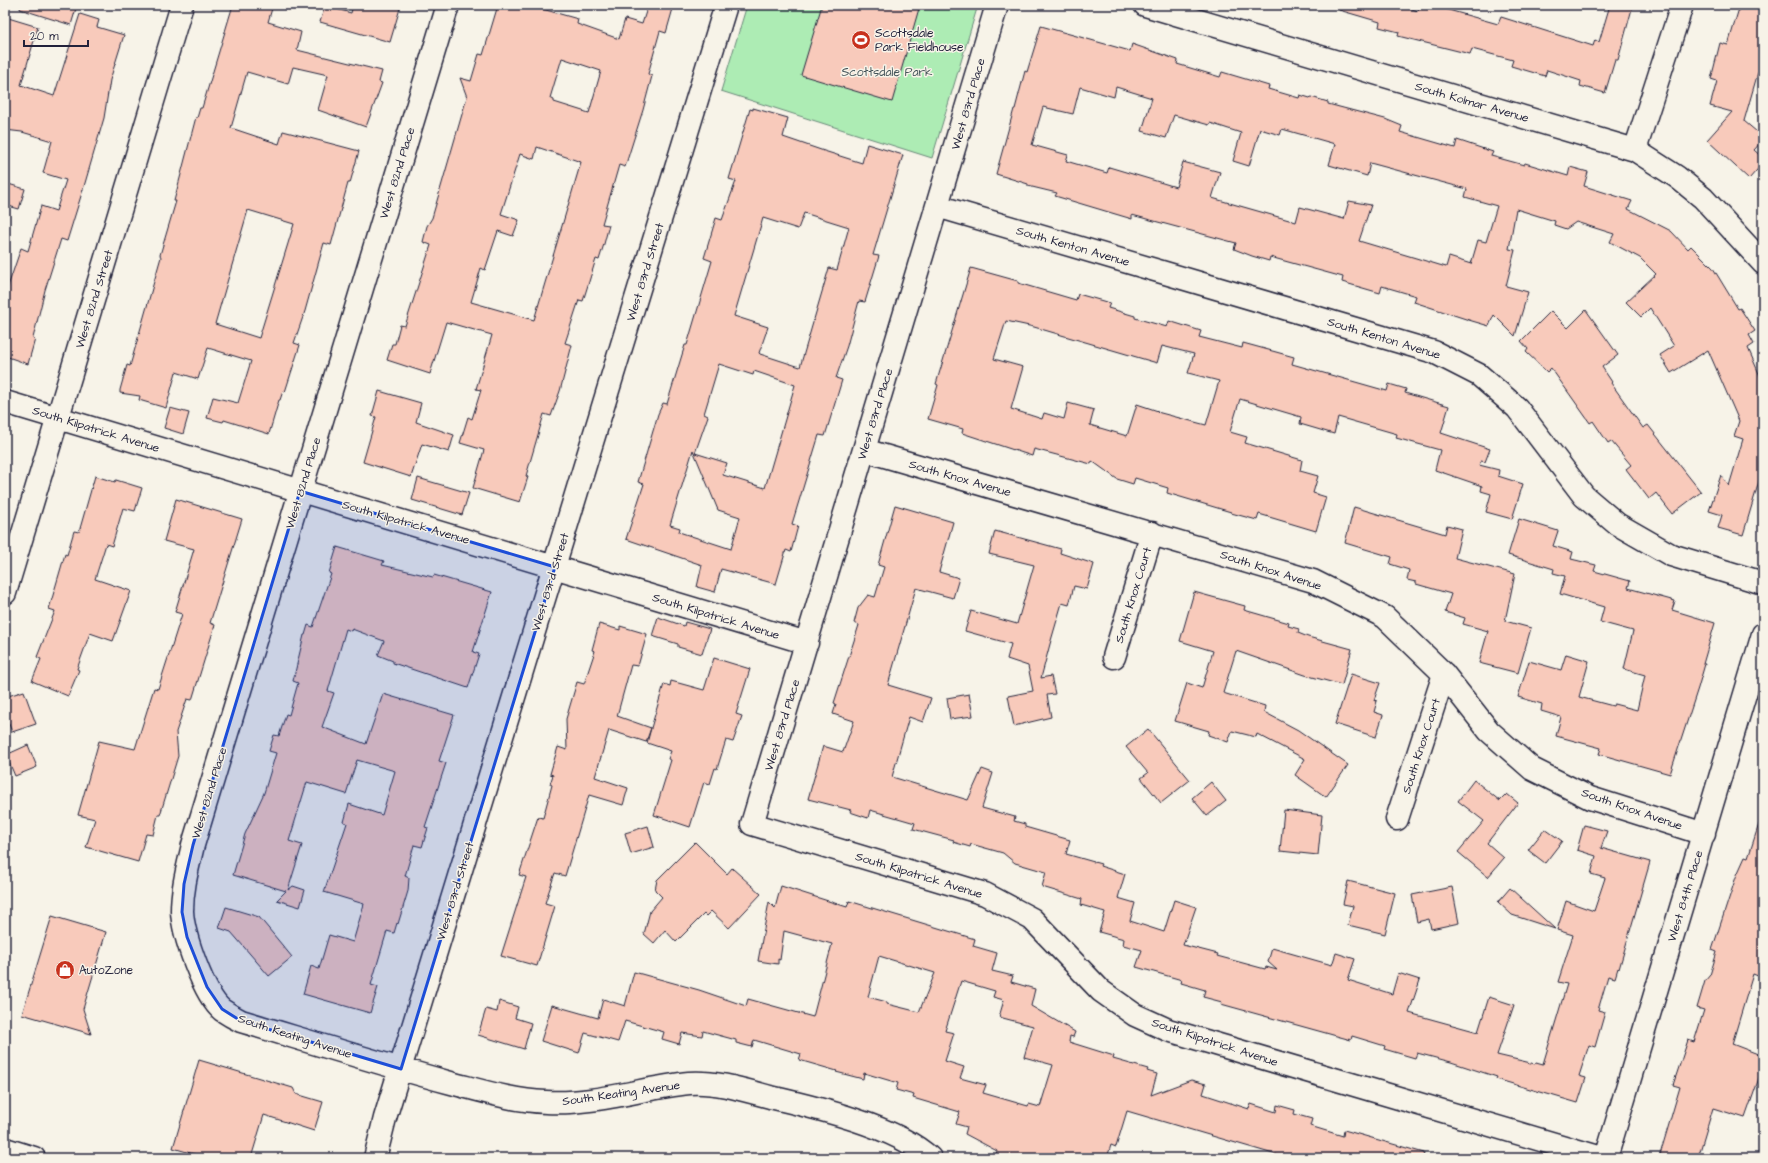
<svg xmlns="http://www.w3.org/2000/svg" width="1768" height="1163" font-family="'Architects Daughter',sans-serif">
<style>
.green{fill:#adecb4;stroke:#688778}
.building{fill:#f8cabb;stroke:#22223b;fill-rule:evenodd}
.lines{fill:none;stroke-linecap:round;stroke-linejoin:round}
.minor-casing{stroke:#22223b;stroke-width:25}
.major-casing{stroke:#22223b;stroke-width:25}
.minor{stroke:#f7f3e8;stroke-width:22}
.major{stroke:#f7f3e8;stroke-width:22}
.marked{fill:#1d4ed8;fill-opacity:0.2;stroke:#1d4ed8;stroke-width:3;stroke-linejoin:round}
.labels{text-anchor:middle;stroke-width:3;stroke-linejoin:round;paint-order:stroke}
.poi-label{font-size:12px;fill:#22223b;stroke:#f7f3e8;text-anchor:start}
.park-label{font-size:12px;fill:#455459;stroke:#f7f3e8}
.street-label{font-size:12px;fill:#22223b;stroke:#f7f3e8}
</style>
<rect width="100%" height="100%" fill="#f7f3e8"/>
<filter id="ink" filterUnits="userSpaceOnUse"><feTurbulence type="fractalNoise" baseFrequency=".025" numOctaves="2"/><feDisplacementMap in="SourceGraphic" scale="8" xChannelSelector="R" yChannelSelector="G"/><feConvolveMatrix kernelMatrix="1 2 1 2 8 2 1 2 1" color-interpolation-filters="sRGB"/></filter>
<g filter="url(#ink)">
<path class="green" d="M747,5H978L932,158L721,91Z"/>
<path class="building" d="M21,5H77L71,25L20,9Z
M233,5H273L268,22L301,32L297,50L382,71L379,82L382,83L366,127L318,110L328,75L293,67L288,84L247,72L231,128L279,144L283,131L359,151L350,183H348L331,245L324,243L305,311L294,343L300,345L285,392L283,391L280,400H279L269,434L224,420L223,422L207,418L213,397L238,403L251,361L208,348L198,379L176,372L166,408L139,400L140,396L120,393V390L127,365L130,366L161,257L160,255L176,201H174L196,117L197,118L200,108H202ZM248,210L294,224L259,338L215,324Z
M353,5H401L390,42L320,22L325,6L351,13Z
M498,5H528L578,19L577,24L619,39L625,19L642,24L648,5H674L666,33L660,31L648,74L652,76L643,110L625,167L619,165L602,224L609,225L604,244L599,260L596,259L583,301L579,300L565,343L572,345L560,391L551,416L544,414L526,476L528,477L520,502L473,488L484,450L460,443L468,417L472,419L481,390L476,389L492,335L446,322L430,374L387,360L392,344H395L400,325L405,326L431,245L423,242L427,226L432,218L467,97L460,78L471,81L479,54L483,55ZM562,58L601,71L589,113L554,102V100L550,98ZM537,147L581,162L534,320L471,302L481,268L485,270L498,231L513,236L519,220L501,214L520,154L534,159Z
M822,5H920L892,102L801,75Z
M1339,5H1399L1418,11L1419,5H1446L1445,9L1498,24L1501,17L1593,46L1595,40L1599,42L1610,5H1633L1618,60H1615L1605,93L1580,86L1581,81L1547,70L1545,76L1511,66L1513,60L1472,49L1470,54L1398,36L1399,32L1379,27L1380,22L1339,10Z
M1740,5H1763V55L1744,121L1763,137V140L1754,150L1763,158V163L1749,179L1707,140L1732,112L1710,106L1717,81L1711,79L1720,43L1728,45Z
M80,14L99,20L97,27L124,35L110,80L104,118L85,183L67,241L61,239L45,290L33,338L35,339L28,364L5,356V295L21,248L28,251L41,206L56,211L66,180L43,173L52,141L22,132L5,130V17L38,27L21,85L54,96Z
M1041,26L1130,51L1132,44L1178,60L1177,64L1220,77L1222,72L1269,86L1268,89L1299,98L1300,95L1310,98L1311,97L1328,102V104L1385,119L1402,126L1400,132L1455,148L1457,140L1493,152L1491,156L1524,165L1525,163L1568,176L1570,167L1588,172L1584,186L1632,201L1628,209L1671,231L1688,249L1691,246L1713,268L1738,309L1740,308L1755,331L1749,335L1754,344L1748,348L1763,383V468L1743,535L1718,528L1722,515L1709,511L1721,475L1729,486L1743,439L1734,436L1739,421L1708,350L1671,373L1660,355L1674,346L1650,308L1641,317L1626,302L1656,274L1640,258L1610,242L1614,234L1576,222L1566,229L1554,225L1555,221L1516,209L1509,249L1515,250L1506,286L1528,292L1515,336L1494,315L1489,326L1472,321L1414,302L1416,296L1382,286L1380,293L1342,282L1343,277L1270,257L1269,261L1252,256L1234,249L1236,243L1132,215V219L1055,196L1057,193L1028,186V184L996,174L1014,109H1015L1025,71L1027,72ZM1080,87L1114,97L1116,87L1152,98L1142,131L1166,138L1174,115L1209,125L1210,123L1241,133L1233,161L1249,166L1260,129L1280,135L1282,129L1335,144L1329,165L1367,176L1370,163L1467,189L1465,197L1497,206L1486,242L1478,240L1471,264L1449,257L1446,267L1359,241L1371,205L1349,201L1344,219L1300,207L1296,222L1212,198L1220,172L1183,162L1176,187L1109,167L1107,173L1066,161L1068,155L1032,145L1043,107L1073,114Z
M753,108L788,118L783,137L821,150L862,163L867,144L903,155L873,255L879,256L865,302L859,301L847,346L836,378L842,380L825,436L819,435L792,524L798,526L791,552L786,550L776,584L721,569L715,592L697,587L702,565L626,539L644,484L638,482L658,414L663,403L667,404L685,345H687L712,261L704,258L716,218L722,220L736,181L729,179L750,109L753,110ZM804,213L849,227L837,270L829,268L800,367L760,354L759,353L768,327L734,316L763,218L798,229ZM719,364L753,375L754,371L795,385L765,488L723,475L727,463L695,453L708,416L704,414ZM693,450L718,510L740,517L731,549L679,532L680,528L670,525Z
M5,183L25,189L19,209L5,205Z
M971,268L1018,281V283L1076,300L1078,294L1110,303L1108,308L1135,316V318L1167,327L1169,321L1201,331L1199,337L1242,348L1243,343L1276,352L1294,357L1292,364L1387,391L1389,384L1406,389L1405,393L1449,406L1441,433L1490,449L1485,462L1481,461L1479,465L1499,470L1498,476L1523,484L1512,519L1486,512L1491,494L1481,491L1482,486L1435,470L1440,450L1396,438L1397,434L1338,417L1334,434L1300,424L1301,417L1240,399L1230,432L1247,437L1245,443L1302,460L1300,471L1318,476L1313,493L1326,497L1316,531L1259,514L1257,520L1231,513V512L1167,493L1168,488L1135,478L1133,484L1117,479L1092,461L1091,464L1034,449L1032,456L962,433L963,429L928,419L938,385L936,384ZM1006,321L1034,327L1157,363L1162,346L1194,354L1188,373L1219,381L1206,425L1157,412L1158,411L1137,404L1127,436L1090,425L1094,410L1068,403L1064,419L1044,413L1042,419L1011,409L1023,367L994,359Z
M1586,310L1618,355L1602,367L1612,382L1611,383L1643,428L1648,425L1701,492L1672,514L1656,493L1649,499L1626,469L1631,465L1611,441L1608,443L1593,421L1590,423L1551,368L1547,372L1526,352L1528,349L1521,341L1551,311L1568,328Z
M379,391L421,403L416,422L454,435L449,452L422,444L411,477L363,462L376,417L372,416Z
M170,408L189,413L183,434L164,428Z
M95,476L115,482L116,480L142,488L135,511L123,508L112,546L106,544L95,579L131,591L113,641L90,633L77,669L79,670L68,696L32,681L41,659L37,657L55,611L49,609L65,554L67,555L74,531L79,532Z
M418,478L469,493L462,515L412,500Z
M176,499L242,519L210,623L215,625L192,700L187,699L176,732L178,756L160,815H158L153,835L146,834L138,862L86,847L95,819L78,815L99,741L135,749L154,688L158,689L182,614L175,612L194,549L164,541Z
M895,505L953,522L939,572L959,578L953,598L916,588L888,685L931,698L923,722L909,717L892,777L968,800L982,769L993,773L982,808L1015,817L1014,821L1025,824V827L1070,840L1066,854L1101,864L1100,866L1125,874L1118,898L1135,903L1130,921L1164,932L1174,900L1196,907L1183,945L1218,954L1217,956L1265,969L1266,967L1277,970L1268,962L1272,948L1332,965L1336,953L1355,959L1348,980L1392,994L1398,973L1420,980L1409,1013L1478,1032L1489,997L1514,1005L1497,1055L1535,1064L1536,1062L1543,1064L1567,984L1558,982L1573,935L1557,930L1566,901L1594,911L1605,878L1591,874L1596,856L1577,850L1584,825L1607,831L1601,848L1650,862L1619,969L1618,968L1615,978L1608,976L1598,1010L1605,1012L1595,1047L1589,1045L1579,1076L1586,1078L1578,1103L1496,1079L1497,1077L1451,1062L1417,1053L1415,1058L1384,1049L1385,1046L1352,1036L1351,1040L1221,1004L1222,1002L1203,997L1205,990L1181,983L1182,980L1136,967L1142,950L1123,945L1124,939L1099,932L1105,912L1081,905L1082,899L1042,887L1046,872L1015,863L1003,853L971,844L970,847L953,842L954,840L913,829L915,823L870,810L868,818L850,812L851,810L808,799L823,746L843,752L854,721L833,714L836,704L834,703L859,625L854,623L858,608L868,595L875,597L884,567L878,565Z
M1354,507L1445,534L1447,525L1462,529L1455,558L1515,574L1505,621L1531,628L1518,673L1479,663L1488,631L1463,624L1465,618L1445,612L1451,594L1416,584V582L1407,580L1409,570L1390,564L1392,557L1345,543Z
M1519,519L1558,531L1553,546L1573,552L1571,559L1596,565L1594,571L1630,581L1628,588L1675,601L1672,610L1715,623L1703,664H1705L1698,688L1670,774L1599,754L1601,748L1556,736L1561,717L1541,711L1542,704L1518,697L1529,661L1561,670L1566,654L1589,661L1579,697L1613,706L1614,704L1637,710L1645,675L1624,669L1633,631L1600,622L1604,607L1560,594L1565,576L1553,573L1554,569L1508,555Z
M995,531L1061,549L1060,553L1094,564L1087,589L1074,586L1069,605L1062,603L1050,644L1041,678L1051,676L1055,694L1047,695L1051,717L1014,726L1008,696L1033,691L1028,666L1007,659L1011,644L965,631L971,611L1017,624L1034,565L989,554Z
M337,547L384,561L382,565L433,577L434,575L492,592L473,652L479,654L468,688L393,663V661L378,655L384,641L352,629L351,631L346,629L328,691L334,693L322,727L366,744L383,694L454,715L439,761L446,763L425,827L428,828L422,847L414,845L405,876L409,878L408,891L398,924L397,923L394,933L387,931L371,985L378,987L370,1013L303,994L311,966L319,969L329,935L353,942L364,904L324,892L347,823L344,822L349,804L382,815L395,771L357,760L346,794L307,782L289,841L302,845L288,890L293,886L305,890L300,907L277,900L286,891L233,875L245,834L264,793L276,753L269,751L274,735L279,736L286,714L289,715L298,683L293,681L304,635H305L308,625L313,627L331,574L329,573Z
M1194,592L1245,606L1244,610L1289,623L1288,626L1299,629L1298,633L1308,637L1352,649L1342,685L1305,675L1236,651L1223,693L1265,706L1264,712L1298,730L1348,765L1326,797L1295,775L1305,759L1257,734L1256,737L1232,731L1228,742L1208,735L1209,731L1175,721L1187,683L1202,688L1213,651L1180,641Z
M658,617L684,626L685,622L710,629L702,654L678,647V644L652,636Z
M599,624L620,630V626L647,634L638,666L631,665L617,716L651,728L664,684L670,686L671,681L704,690L714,658L750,669L736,714L742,716L733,742L726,740L717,769L715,768L710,784L704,782L690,827L654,815L671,760L668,759L671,751L647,743L651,728L646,742L609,730L595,777L628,788L623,805L589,795L565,876L555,873L545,903L555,906L537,966L501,956L526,877L519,875L538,817L543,818L552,785L550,784L553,775L550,774L558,747L567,750L566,719L577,682L584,684L595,651L592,650Z
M1351,674L1380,683L1374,700L1377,701L1374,712L1383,715L1376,737L1335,724Z
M24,691L36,724L12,732L5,714V697Z
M969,694L973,716L950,719L947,698Z
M1148,729L1190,780L1161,803L1141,778L1148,773L1126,747Z
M28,745L37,767L15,776L6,755Z
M1474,780L1500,801L1507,794L1518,803L1487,843L1504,858L1488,877L1458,852L1484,821L1458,801Z
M1211,782L1226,801L1207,816L1192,798Z
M1284,810L1322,815L1318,855L1280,851Z
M1759,824H1763V978L1753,974L1732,1044L1763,1056V1079L1759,1078L1745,1118L1713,1108L1698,1158H1659L1680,1087L1673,1085L1688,1040L1694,1042L1704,1010L1697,1008L1705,981L1710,975L1717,952L1712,950L1736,877L1745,857L1748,858Z
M648,826L654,847L631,854L625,833Z
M1545,829L1562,841L1545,863L1528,850Z
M695,842L727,874L732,868L761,894L729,928L711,911L706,916L704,914L676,942L665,930L654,943L644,934L650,911L662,897L655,890L657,880Z
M1348,881L1395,893L1385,934L1348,925L1353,906L1343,904Z
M781,886L847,907L849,901L975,939L973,946L997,953L992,971L1013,976L1011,982L1035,989L1031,1006L1075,1032L1073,1037L1070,1036L1069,1042L1114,1056L1113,1059L1148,1069L1147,1071L1157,1074L1151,1095L1191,1080L1206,1084L1203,1094L1249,1109L1251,1104L1276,1112L1277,1105L1295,1110L1294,1114L1312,1119L1310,1126L1343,1136L1344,1130L1424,1153L1423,1158H1287L1127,1111L1116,1147L1111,1145L1107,1158H995L997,1151L965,1134L967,1127L956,1124L960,1112L913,1098L914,1095L896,1090L898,1083L864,1073L863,1079L836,1072L837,1071L799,1060L801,1054L754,1040L752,1047L736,1043V1040L703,1031L702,1036L682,1033L679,1044L662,1039L664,1032L625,1021L618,1042L585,1033L579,1053L541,1041L552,1005L598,1018L603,999L625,1006L634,972L699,990L746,1006L748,999L813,1017L832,944L784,931L780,960L778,959V964L758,961L769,902L775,908ZM879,956L935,973L919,1012L887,1004V1002L868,997ZM961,981L995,991L993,997L1004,1000L999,1017L1033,1026L1024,1057L1053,1065L1040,1107L1029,1104L1028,1106L983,1093L986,1085L960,1078L964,1067L945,1061L954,1033L945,1031Z
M1452,887L1459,923L1431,929L1429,919L1417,922L1412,895Z
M1510,888L1555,929L1512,915L1498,902Z
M226,907L259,917L292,957L269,976L231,932L219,928Z
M52,916L106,932L83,1009L91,1034L22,1014Z
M499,1001L518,1007L515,1018L531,1023L524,1049L478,1035L486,1009L497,1012Z
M199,1060L293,1088L296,1094L323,1102L314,1131L264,1115L251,1158H208L173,1148Z"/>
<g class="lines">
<g class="minor-casing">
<path id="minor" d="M448,5L193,845C188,867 182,888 182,911C183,935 204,995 222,1010C228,1014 235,1018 241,1021C311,1042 381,1064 451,1083C482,1091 514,1101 546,1102C594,1105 642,1088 689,1083C716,1081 744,1090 770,1097C814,1107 898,1127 930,1158
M997,5L752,824L985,894L1032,919L1101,991L1135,1015L1168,1030L1602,1158
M1145,5L1635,150L1677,177L1703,198L1763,263
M1635,150L1682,5
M937,206L1434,352L1479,375L1517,408L1584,496L1617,524L1671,555L1763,583
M5,402L807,643
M864,450L1313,581L1385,617L1444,674L1489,731L1532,769L1590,798L1704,834
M5,593L182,5
M1114,657L1152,533
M1397,819L1444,674
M375,1158L385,1118L726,5
M1606,1158L1763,634"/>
</g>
<g class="major-casing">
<path id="major" d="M5,1149L34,1158"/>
</g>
<use href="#minor" class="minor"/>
<use href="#major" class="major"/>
</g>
</g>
<path class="marked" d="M300,491L555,567L401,1069L241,1021L222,1009L207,987L187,937L182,912L184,884L193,845Z"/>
<defs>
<g id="stadium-disc" transform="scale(1)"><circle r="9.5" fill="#c8321e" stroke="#f7f3e8"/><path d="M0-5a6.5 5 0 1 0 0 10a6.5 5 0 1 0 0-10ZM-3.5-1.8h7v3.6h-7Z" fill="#fff"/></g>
<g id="shop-disc" transform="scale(1)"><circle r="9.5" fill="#c8321e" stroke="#f7f3e8"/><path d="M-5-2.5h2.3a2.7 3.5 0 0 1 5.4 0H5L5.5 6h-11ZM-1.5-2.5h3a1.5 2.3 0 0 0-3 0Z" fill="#fff"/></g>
</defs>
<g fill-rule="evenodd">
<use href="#stadium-disc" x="861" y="40"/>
<use href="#shop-disc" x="65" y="970"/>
</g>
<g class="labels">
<g class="poi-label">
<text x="875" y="37">Scottsdale<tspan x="875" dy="14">Park Fieldhouse</tspan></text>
<text x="79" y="974">AutoZone</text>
</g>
<g class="park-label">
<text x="887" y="76">Scottsdale Park</text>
</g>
<g class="street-label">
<text transform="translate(1472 102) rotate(16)" y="4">South Kolmar Avenue</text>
<text transform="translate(968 104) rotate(-74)" y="4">West 83rd Place</text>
<text transform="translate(397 173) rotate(-73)" y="4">West 82nd Place</text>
<text transform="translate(1073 246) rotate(16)" y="4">South Kenton Avenue</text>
<text transform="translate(645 272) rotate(-73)" y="4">West 83rd Street</text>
<text transform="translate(94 299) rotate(-73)" y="4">West 82nd Street</text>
<text transform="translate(1384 338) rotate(17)" y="4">South Kenton Avenue</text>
<text transform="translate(875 414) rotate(-73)" y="4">West 83rd Place</text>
<text transform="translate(96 429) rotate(17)" y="4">South Kilpatrick Avenue</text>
<text transform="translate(960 478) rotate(16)" y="4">South Knox Avenue</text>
<text transform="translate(303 483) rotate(-73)" y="4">West 82nd Place</text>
<text transform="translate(406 522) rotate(16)" y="4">South Kilpatrick Avenue</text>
<text transform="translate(1271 570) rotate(18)" y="4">South Knox Avenue</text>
<text transform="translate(550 582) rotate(-73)" y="4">West 83rd Street</text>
<text transform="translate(1133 595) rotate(-73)" y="4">South Knox Court</text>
<text transform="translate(716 616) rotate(17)" y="4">South Kilpatrick Avenue</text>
<text transform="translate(782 725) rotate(-73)" y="4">West 83rd Place</text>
<text transform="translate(1421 746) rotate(-72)" y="4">South Knox Court</text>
<text transform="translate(209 793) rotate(-73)" y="4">West 82nd Place</text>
<text transform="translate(1632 809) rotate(19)" y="4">South Knox Avenue</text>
<text transform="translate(919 875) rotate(17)" y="4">South Kilpatrick Avenue</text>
<text transform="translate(455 891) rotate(-73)" y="4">West 83rd Street</text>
<text transform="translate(1685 896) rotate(-73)" y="4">West 84th Place</text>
<text transform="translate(295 1036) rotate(18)" y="4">South Keating Avenue</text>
<text transform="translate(1215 1042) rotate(18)" y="4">South Kilpatrick Avenue</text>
<text transform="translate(621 1093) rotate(-8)" y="4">South Keating Avenue</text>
</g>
</g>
<rect width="1768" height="1163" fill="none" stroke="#f7f3e8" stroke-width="20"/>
<rect x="10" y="10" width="1748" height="1143" fill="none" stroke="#22223b" stroke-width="1.5" filter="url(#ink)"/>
<path d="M24 40v6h64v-6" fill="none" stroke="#22223b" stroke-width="2"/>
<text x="30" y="40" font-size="12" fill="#22223b" stroke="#f7f3e8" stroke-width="3" paint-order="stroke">20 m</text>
</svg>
